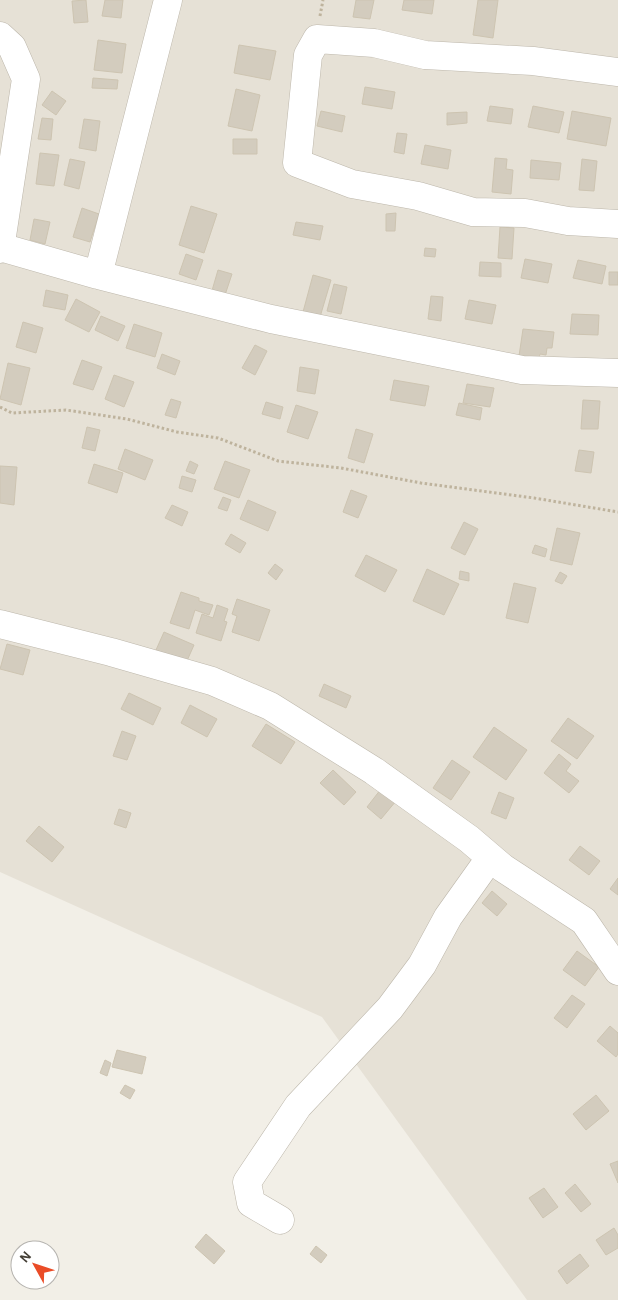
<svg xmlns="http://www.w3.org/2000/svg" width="618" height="1300" font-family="'Alegreya Sans',sans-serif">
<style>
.residential{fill:#e6e1d6}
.building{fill:#d3ccbe;stroke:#cdc4b1}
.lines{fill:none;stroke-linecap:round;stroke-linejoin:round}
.minor-casing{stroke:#bdb7ab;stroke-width:29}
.path{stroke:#beb39d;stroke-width:3;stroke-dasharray:2.5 2.5;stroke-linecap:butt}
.minor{stroke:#fff;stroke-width:28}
</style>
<rect width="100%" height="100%" fill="#f2efe7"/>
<path class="residential" d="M0,0H618V1300H527L322,1017L0,872Z"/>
<path class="building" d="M86,0L88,22L74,23L72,1Z
M105,0H123L121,18L102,16Z
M356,0H374L370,19L353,17Z
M404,0H434L432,14L402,10Z
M478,0H498L493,38L473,35Z
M98,40L126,44L122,73L94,70Z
M239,45L276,51L270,80L234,73Z
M93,78L118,80L117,89L92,88Z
M365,87L395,92L392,109L362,104Z
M236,89L260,95L252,131L228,126Z
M52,91L66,101L56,115L42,105Z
M490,106L513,109L511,124L487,121Z
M533,106L564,112L559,133L528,127Z
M321,111L345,116L342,132L317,126Z
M572,111L611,118L606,146L567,139Z
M467,112V123L447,125V113Z
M42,118L53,119L51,140L38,139Z
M84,119L100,121L96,151L79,148Z
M397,133L407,134L404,154L394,152Z
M233,139H257V154H233Z
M425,145L451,150L448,169L421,164Z
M40,153L59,155L54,186L36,184Z
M495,158L507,159L506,169L513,170L511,194L492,192Z
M70,159L85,162L79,189L64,185Z
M582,159L597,161L594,191L579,190Z
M531,160L561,163L559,180L530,178Z
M191,206L217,214L204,253L179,245Z
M82,208L99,214L90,242L73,237Z
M396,213L395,231H386V214Z
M34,219L50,222L45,244L30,240Z
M296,222L323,226L320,240L293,235Z
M500,227L514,228L512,259L498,258Z
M425,248L436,249L435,257L424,256Z
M186,254L203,260L196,280L179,274Z
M525,259L552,264L548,283L521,278Z
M578,260L606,266L602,284L573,278Z
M480,262L501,263V277L479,276Z
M218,270L232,274L224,298L211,294Z
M609,272H618V285H609Z
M313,275L331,280L320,317L303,312Z
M334,284L347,287L341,314L327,311Z
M46,290L68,295L65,310L43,306Z
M431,296L443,297L441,321L428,319Z
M76,299L100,312L89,332L65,320Z
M469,300L496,305L492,324L465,319Z
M572,314L599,315L598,335L570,334Z
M101,316L125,326L118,341L95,330Z
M23,322L43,328L36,353L16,347Z
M134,324L162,333L155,357L126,348Z
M523,329L554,332L552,348H547L546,355L540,354L539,358L519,356Z
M255,345L267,351L255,375L242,368Z
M162,354L180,361L175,375L157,368Z
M82,360L102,367L93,390L73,384Z
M8,363L30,368L21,405L0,399Z
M300,367L319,370L315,394L297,391Z
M114,375L134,382L124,407L105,399Z
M394,380L429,386L425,406L390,400Z
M467,384L494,388L490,407L463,403Z
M171,399L181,402L176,418L165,415Z
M583,400L600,401L598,429H581Z
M266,402L283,407L280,419L262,414Z
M459,403L482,408L480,420L456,415Z
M296,405L318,412L308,439L287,432Z
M87,427L100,430L95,451L82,448Z
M356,429L373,434L364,463L348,458Z
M125,449L153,460L145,480L118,469Z
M579,450L594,452L591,473L575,471Z
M190,461L198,465L194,474L186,471Z
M225,461L250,470L239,498L214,489Z
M94,464L123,473L117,493L88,483Z
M0,466L17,467L14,505L0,503Z
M182,476L196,480L192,492L179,488Z
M351,490L367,496L358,518L343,512Z
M223,497L231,500L227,511L218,508Z
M248,500L276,512L268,531L240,519Z
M172,505L188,512L182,526L165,518Z
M464,522L478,529L465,555L451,548Z
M557,528L580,533L572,565L550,560Z
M231,534L246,543L240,553L225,544Z
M535,545L547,549L545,557L532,553Z
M366,555L397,570L385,592L355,576Z
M275,564L283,570L276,580L268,573Z
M427,569L459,584L444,615L413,601Z
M460,571L469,573V581L459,579Z
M560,572L567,576L562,584L555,581Z
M514,583L536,588L528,623L506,618Z
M181,592L199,598V601L213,605L209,615L195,610L189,629L170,623Z
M237,599L270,610L259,641L232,632L237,616L232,614Z
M217,605L228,609L224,621L227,622L221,641L196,633L202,614L213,618Z
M164,632L194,645L186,663L156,650Z
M7,644L30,650L23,675L0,669Z
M324,684L351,696L346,708L319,696Z
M129,693L161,708L153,725L121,709Z
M190,705L217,719L207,737L181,723Z
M568,718L594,736L577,759L551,741Z
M266,724L295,742L281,764L252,746Z
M494,727L527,750L506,780L473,757Z
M122,731L136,736L127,760L113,756Z
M559,754L571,764L566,771L579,781L569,793L544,773Z
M452,760L470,772L451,800L433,788Z
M333,770L356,792L344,805L320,783Z
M381,789L396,801L381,819L367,807Z
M499,792L514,798L506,819L491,813Z
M119,809L131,813L126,828L114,824Z
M39,826L64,847L52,862L26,841Z
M580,846L600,861L589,875L569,860Z
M618,878V895L610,889Z
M492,891L507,904L497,916L482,903Z
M577,951L599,967L585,986L563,970Z
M572,995L585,1004L567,1028L554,1018Z
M610,1026L618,1033V1054L616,1057L597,1041Z
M117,1050L146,1057L142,1074L112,1067Z
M105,1060L111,1063L107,1076L100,1073Z
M125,1085L135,1090L130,1099L120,1093Z
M596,1095L609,1111L586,1130L573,1114Z
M618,1161V1183L610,1164Z
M575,1184L591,1204L581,1212L565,1193Z
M544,1188L558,1207L543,1218L529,1198Z
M614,1228L618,1235V1248L606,1255L596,1240Z
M206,1234L225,1251L214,1264L195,1247Z
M316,1246L327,1255L321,1263L310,1254Z
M580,1254L589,1266L567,1284L558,1271Z"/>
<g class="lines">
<g class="minor-casing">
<path id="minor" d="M0,36L12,47L26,79L0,249
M618,72L533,61L425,55L374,43L317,39L308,55L297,163L352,184L418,196L473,212L525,213L568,221L618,224
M0,247L98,275L271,319L522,370L618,373
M98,275L168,0
M0,624L111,652L212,681L270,706L374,771L469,839L503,868L584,921L618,971
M280,1220L251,1203L247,1182L298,1106L390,1008L422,965L448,917L490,858"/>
</g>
<path class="path" d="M320,16L323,0
M0,407L12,413L66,410L127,419L177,432L218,438L278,461L341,468L421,483L534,498L618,512"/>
<use href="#minor" class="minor"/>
</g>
<g transform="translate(35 1265) rotate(310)"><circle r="24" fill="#ffffff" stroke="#b5b3af"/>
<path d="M0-4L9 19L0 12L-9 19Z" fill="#ea4c27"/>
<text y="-8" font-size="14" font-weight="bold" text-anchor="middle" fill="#454037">N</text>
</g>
</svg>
